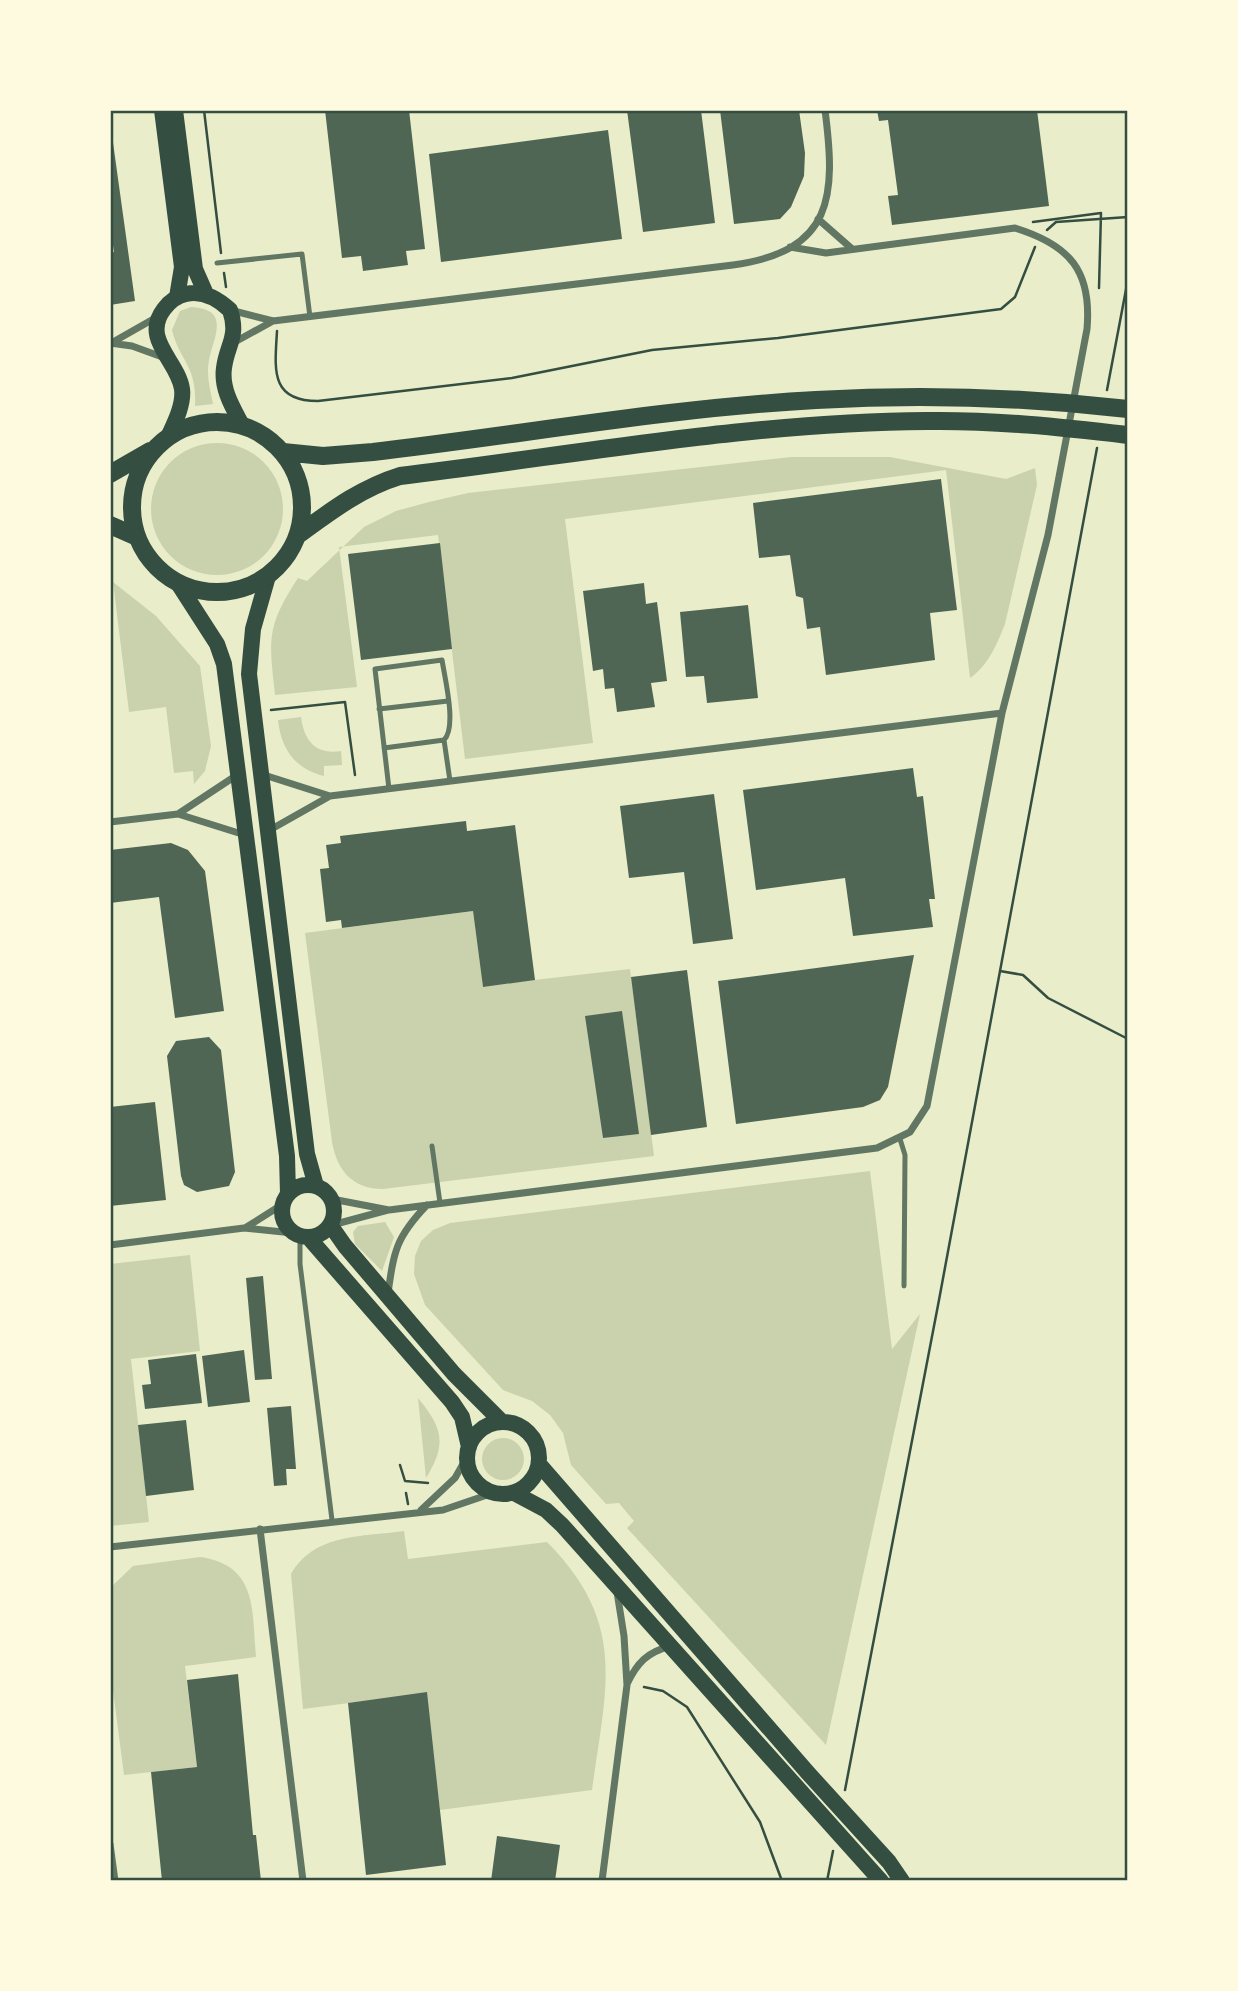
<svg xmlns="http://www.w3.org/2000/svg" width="1238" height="1991" font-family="Overpass,sans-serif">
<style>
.green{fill:#cad2ad}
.building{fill:#4f6655}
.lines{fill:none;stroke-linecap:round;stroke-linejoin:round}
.path{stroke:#344e41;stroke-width:2.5}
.service{stroke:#617663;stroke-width:5}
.minor{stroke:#617663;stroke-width:7}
.primary{stroke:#344e41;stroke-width:16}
.trunk{stroke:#344e41;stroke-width:18}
.neatline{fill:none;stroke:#344e41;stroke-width:2.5}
</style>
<rect width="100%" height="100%" fill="#e9edc9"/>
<path class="green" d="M191,307C231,309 214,336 209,360C206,375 210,389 213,404L195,406C197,365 180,362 172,330L180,311Z
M151 509a66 66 0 1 1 132 0a66 66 0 1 1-132 0Z
M791,457H890L1006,479L1035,468L1037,485L1005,624C997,644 988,666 970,678L946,470L565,519L593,743L465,759L438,535L339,547L357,687L275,695C269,639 266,627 298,578L307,581L364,527L396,511L429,502L468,493Z
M113,582L156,616L200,666L211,746L205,771L194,784L193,771L174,773L166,707L129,712Z
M301,717C304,741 316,755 341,751L342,765L324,766V776C295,769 281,749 278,720Z
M473,911L483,986L630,969L654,1156L383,1189C353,1189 337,1171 332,1142L305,933Z
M870,1171L892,1349L920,1314L826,1745L627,1528L634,1521L619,1503L606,1504L571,1465L563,1433L550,1415L532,1401L503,1390L425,1305L414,1274L415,1256L421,1241L433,1230L450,1223Z
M385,1222L394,1237L382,1271L355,1244L353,1232L358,1226Z
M190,1255L200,1351L131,1359L149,1522L110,1526V1264Z
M418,1398C443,1428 447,1444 426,1478Z
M482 1459a21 21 0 1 1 42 0a21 21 0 1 1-42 0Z
M404,1531L408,1559L547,1542C628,1624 606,1686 592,1790L440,1810L426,1693L303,1709L291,1574C315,1533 362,1537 404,1531Z
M200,1557C258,1565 252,1611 256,1657L185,1666L197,1767L124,1775L110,1667V1588L133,1566Z"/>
<path class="building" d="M325,110H409L425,249L406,251L408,265L363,271L361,256L342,258Z
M627,110H701L715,223L643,232Z
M720,110H799L805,153L804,176L791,207L780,219L734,224Z
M877,110H1037L1049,206L892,225L888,196L898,195L888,120L879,121Z
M110,121L135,301L110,305V253L114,252L110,225Z
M608,130L622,239L441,262L429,154Z
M941,479L957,610L930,613L935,660L826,675L820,627L807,629L803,598L796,596L790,555L759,558L753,503Z
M440,543L452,649L361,660L348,554Z
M644,583L646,604L657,602L667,681L651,683L655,707L617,712L614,688L605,689L603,669L593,671L583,591Z
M748,605L758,698L707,703L704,676L686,677L680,612Z
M913,768L917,797L923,796L935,899H929L933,927L853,936L845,878L756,890L743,790Z
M714,794L733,939L693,944L684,872L629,878L620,806Z
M466,821L467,831L515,825L535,980L483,987L473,911L342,928L341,920L326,922L320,869L329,868L326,845L341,843L340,836Z
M171,843L188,850L205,871L224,1011L175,1018L159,897L110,903V850Z
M914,955L888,1087L880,1100L863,1107L736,1124L718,981Z
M687,970L707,1127L651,1135L631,977Z
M622,1011L639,1134L603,1138L585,1016Z
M209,1037L221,1050L235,1172L229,1186L197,1192L184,1185L181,1176L167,1056L176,1041Z
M155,1102L166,1200L110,1206V1107Z
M263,1276L272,1379L255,1380L246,1278Z
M244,1350L250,1402L208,1407L202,1356Z
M196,1354L202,1403L145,1409L142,1385L151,1384L148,1360Z
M291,1406L296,1469H286L287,1485L274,1486L267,1408Z
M186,1420L194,1490L146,1496L138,1425Z
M238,1674L253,1835H256L261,1881H162L151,1772L197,1767L187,1680Z
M427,1692L446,1865L366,1875L348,1703Z
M497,1836L560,1845L555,1881H491Z"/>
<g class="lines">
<path class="path" d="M204,110L221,253
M1033,222L1101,213L1099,288
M1047,230L1056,222L1128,217
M224,273L226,287
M277,331C275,368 269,401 318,401L512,378L652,350L778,338L1001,309L1015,297L1035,247
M1107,390L1128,279
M271,710L345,702L355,775
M1000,971L1023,975L1048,998L1128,1039
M400,1465L405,1481L428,1483
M406,1493L408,1504
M644,1687L663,1691L687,1707L760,1822L782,1881
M845,1790L939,1300L1097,448
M827,1881L833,1851"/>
<path class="service" d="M217,263L302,254L310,317
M379,709L448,701
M384,748L444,740
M389,789L375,669L442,660C445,679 457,727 444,740L450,781
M900,1139L905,1155L904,1286
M432,1146L440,1203
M300,1237V1264L332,1520"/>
<path class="minor" d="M818,219L851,248
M230,310L273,321L733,265C834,251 836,196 825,110
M113,342L157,317
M110,343L132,346L165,358
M233,343L273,321
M261,774L330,796
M178,814L237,775
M110,822L178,814L245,835
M268,831L330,796L1002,713
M332,1199L389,1210L877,1148L910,1132L927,1106L1002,713L1048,535L1087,329C1092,271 1070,245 1015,228L826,253L790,247
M332,1225L388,1210
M245,1228L283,1204
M110,1245L244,1228L293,1233
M388,1293C394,1251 396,1237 427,1205
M421,1510L455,1478L467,1457
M260,1529L303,1881
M110,1547L443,1510L493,1493
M627,1684C637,1663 647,1652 671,1646
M110,1844L115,1881
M602,1881L627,1685L624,1636L617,1592"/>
<path class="primary" d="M162,110L182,267L177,297
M175,110L195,269L206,294
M169,435C175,422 184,404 182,389C178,361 141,339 164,309C170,301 176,296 186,294C203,290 217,298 230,310C239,337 227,344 224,368C221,389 233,408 242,425
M268,576L253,629L249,674L307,1154L316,1186
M179,585L217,644L224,664L287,1156L288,1194
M282 1211a26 26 0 1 1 52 0a26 26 0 1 1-52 0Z
M331,1226L345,1246L454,1374L502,1422
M309,1238L452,1402L462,1417L469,1447
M467 1458a36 36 0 1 1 72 0a36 36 0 1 1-72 0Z
M539,1464L808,1773L889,1862L902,1881
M514,1493L546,1510L562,1525L881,1881"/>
<path class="trunk" d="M132 507a85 85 0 1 1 170 0a85 85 0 1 1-170 0Z
M283,452L323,456L373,452C520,435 668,408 816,400C920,394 1024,397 1128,409
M110,474L150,451
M110,525L135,536
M298,535C331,511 361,488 400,476C575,455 750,422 927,421C994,420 1061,427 1128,435"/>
</g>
<rect width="1238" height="1991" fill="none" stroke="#fefae0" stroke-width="224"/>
<rect x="112" y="112" width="1014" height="1767" class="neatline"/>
</svg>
